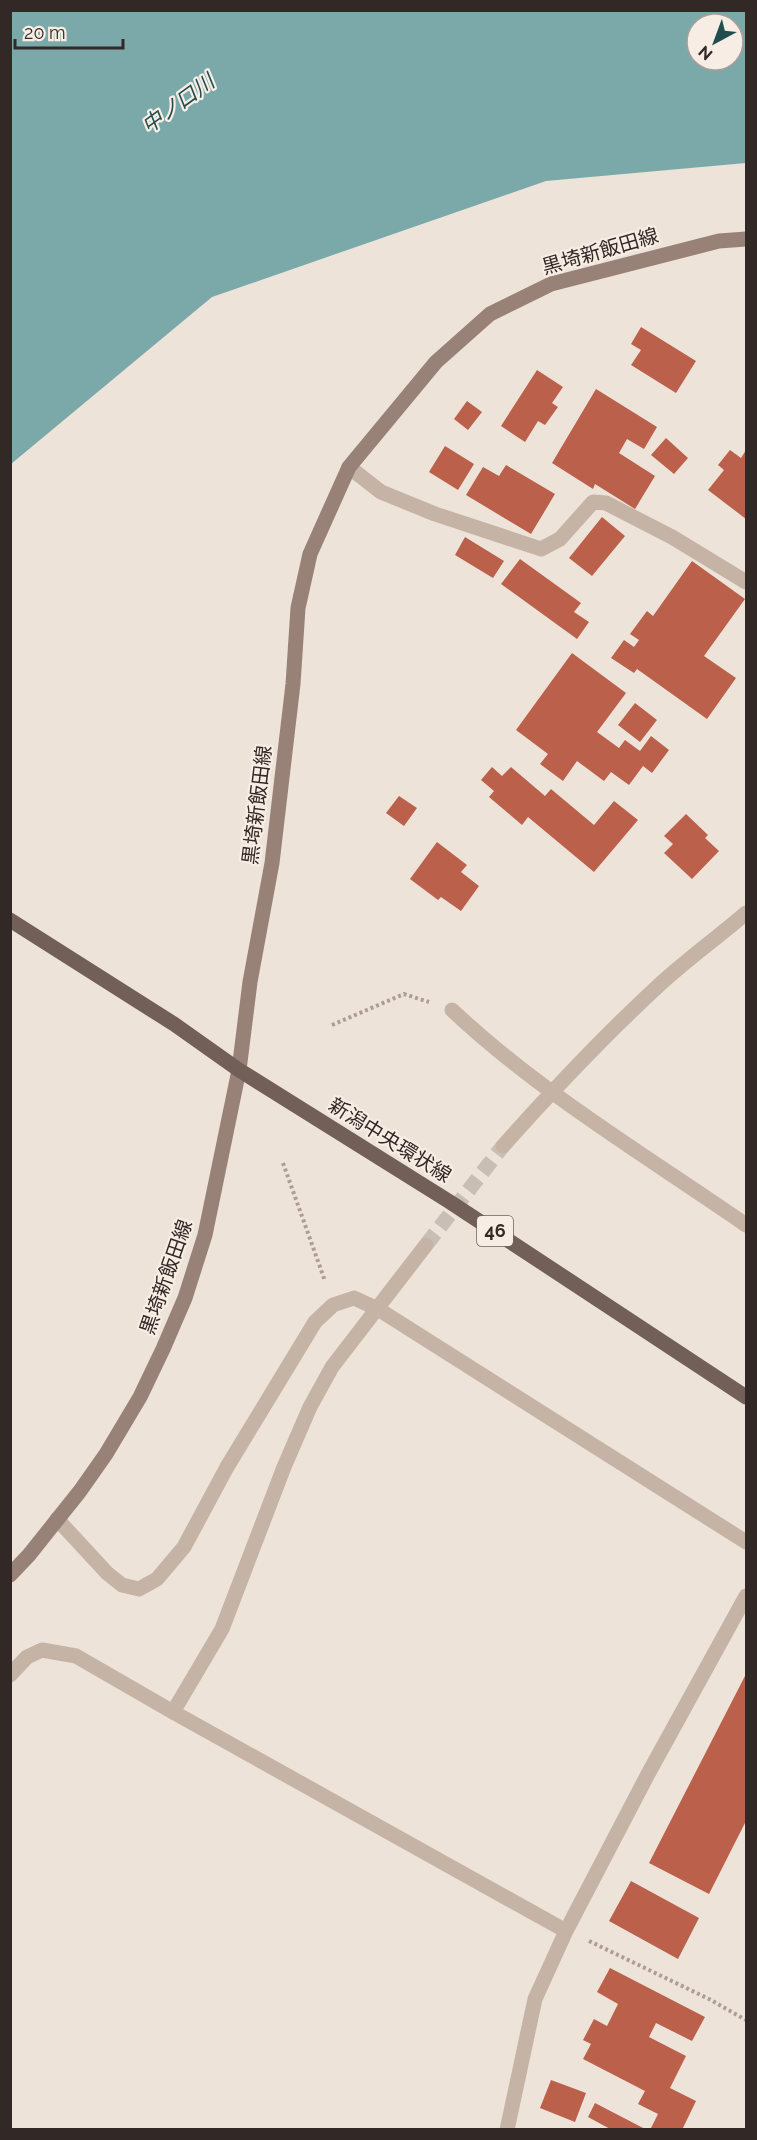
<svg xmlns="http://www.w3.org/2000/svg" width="757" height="2140" font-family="Raleway,'Noto Sans JP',sans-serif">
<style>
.water{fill:#7ba8a8;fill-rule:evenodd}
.building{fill:#ba604b}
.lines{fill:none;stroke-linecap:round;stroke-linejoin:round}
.street-tunnel{stroke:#c8beb5;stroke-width:15;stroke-dasharray:15 8;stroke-linecap:butt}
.path{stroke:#b09d91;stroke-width:4;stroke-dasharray:3 3;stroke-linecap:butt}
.lane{stroke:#c5b3a6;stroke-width:15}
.street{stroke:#c5b3a6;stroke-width:15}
.secondary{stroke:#988278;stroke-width:15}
.primary{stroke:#726058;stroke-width:15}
.labels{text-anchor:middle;stroke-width:4.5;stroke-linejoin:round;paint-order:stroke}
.shield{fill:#f7ede4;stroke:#6d645f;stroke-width:1.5}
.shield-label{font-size:18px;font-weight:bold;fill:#322926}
.street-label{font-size:20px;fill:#322926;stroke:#f7ede4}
.water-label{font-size:21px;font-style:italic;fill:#204e4f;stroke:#f7ede4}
</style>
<rect width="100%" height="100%" fill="#eee3d9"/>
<path class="water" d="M11,10L746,11V163L546,181L212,297L11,464ZM697,24H733V60H697Z"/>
<path class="building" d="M641,327L696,361L676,393L631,365L641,350L631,344Z
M537,370L563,387L552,403L558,407L545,425L538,421L525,442L501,426Z
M596,389L657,427L644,449L627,439L619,453L655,476L635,509L595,484L593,489L552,463Z
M467,401L482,412L468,430L454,419Z
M666,438L688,458L674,474L651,455Z
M445,446L474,464L458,490L429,472Z
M730,450L741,458L746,450V519L708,490L724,470L718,465Z
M506,465L555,494L531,534L466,495L483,467L499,476Z
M602,517L625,536L592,576L569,558Z
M465,537L504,561L493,578L455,555Z
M520,559L581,603L574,612L589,622L577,639L501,584Z
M692,561L745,599L704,656L736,678L707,719L637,669L634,673L611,658L624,640L634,647L639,640L630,634L647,611L653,616Z
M572,653L626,693L597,732L619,748L625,740L640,751L651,736L669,750L652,773L643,766L629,785L611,772L604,781L577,761L563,781L540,764L548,754L516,730Z
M635,703L657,720L640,742L618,725Z
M492,767L502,776L511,767L545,796L551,789L594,825L614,801L638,820L594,872L528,817L522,825L489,797L494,791L481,780Z
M399,796L417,808L404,826L386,813Z
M686,814L708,835L705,838L719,851L692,879L664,853L673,844L664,836Z
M437,842L467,865L461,872L479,886L461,911L441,897L438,900L410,879Z
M746,1674V1821L709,1894L649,1863Z
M631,1881L699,1918L678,1959L609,1921Z
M610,1968L705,2017L692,2041L656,2023L649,2037L686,2056L670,2088L696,2101L682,2130H650L658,2114L638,2104L645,2091L583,2059L591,2044L583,2040L594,2019L607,2026L618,2004L597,1992Z
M551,2080L586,2093L575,2122L540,2108Z
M595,2103L647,2130H612L588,2117Z"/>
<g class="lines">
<path class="street-tunnel" d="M426,1245L503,1146"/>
<path class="path" d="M332,1025L404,994L429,1002
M283,1163L325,1281
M589,1941L709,1999L746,2020"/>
<path class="lane" d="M10,1675L27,1657L42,1650L76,1656L173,1712"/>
<path class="street" d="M349,467L381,492L435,514L541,549L560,539L593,502L606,503L672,537L746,582
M452,1010C539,1092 648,1157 746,1225
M503,1146C552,1091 603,1037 657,987C685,961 717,938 746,913
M426,1245L332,1367L310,1407L284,1467L222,1629L173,1712L566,1931
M57,1519L107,1573L122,1585L139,1589L157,1579L184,1547L227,1467L315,1322L333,1305L354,1298L378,1309L746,1542
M507,2130L535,1999L566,1931L648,1774L746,1596"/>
<path class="secondary" d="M10,1575L29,1555L80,1491L106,1454L140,1397L163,1349L185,1298L205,1235L239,1070L250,982L272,863L293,684L298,608L310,554L349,467L436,362L490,314L551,284L719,241L746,239"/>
<path class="primary" d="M10,920L174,1024L239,1070L450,1202L746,1397"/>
</g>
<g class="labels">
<rect class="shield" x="477" y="1216" width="36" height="30" rx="4.5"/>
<g class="shield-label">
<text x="495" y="1237">46</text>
</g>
<g class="street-label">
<text transform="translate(600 251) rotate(-16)" y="7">黒埼新飯田線</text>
<text transform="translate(257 805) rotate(-83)" y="7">黒埼新飯田線</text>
<text transform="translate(390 1140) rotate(32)" y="7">新潟中央環状線</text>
<text transform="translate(166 1277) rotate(-71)" y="7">黒埼新飯田線</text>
</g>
<g class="water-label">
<text transform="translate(178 104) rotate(-36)" y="7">中ノ口川</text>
</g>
</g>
<rect width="757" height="2140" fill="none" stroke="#322926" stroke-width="24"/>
<g transform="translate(715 42) rotate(221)"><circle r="28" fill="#f7ede4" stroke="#a89f98" stroke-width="1.5"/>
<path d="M0-4.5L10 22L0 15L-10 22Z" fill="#204e4f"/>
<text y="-9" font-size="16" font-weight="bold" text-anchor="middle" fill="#322926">N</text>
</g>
<path d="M15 39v9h108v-9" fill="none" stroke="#322926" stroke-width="3"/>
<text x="24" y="39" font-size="18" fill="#322926" stroke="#f7ede4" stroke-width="4.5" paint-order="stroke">20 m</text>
</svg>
